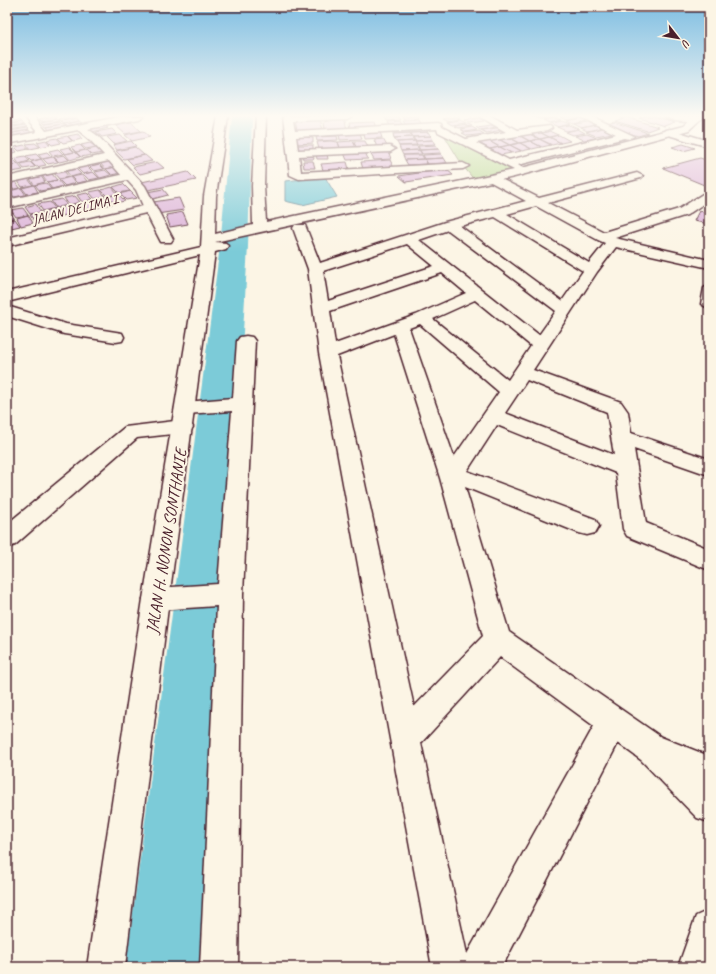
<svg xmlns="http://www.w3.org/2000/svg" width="716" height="974" font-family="Caveat,sans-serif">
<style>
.green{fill:#b6d68f;stroke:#807a5d}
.water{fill:#7bcbd8;stroke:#678693}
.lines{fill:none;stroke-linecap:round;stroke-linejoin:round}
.river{fill:#7bcbd8;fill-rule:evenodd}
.building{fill:#dbb1d8;stroke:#4a1f2b}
.lane-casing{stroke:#4a1f2b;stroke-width:3}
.street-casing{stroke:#4a1f2b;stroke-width:3}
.secondary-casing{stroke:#4a1f2b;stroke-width:3}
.lane{fill:#fcf5e5;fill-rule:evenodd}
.street{fill:#fcf5e5;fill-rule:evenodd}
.secondary{fill:#fcf5e5;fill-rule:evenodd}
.labels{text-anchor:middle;stroke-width:4;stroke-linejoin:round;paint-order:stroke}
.far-street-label{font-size:14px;fill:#4a1f2b;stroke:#fcf5e5}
.street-label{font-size:17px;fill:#4a1f2b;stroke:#fcf5e5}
</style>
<rect width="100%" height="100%" fill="#fcf5e5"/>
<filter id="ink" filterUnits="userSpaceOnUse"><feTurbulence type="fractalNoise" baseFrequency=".025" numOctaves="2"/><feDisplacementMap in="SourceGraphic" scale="8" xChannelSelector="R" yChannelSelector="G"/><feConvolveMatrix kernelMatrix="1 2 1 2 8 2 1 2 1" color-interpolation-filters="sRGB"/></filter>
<g filter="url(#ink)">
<path class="green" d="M441,130L522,171L476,182L463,166Z"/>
<path class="water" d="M236,116H251L246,227L225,232Z
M325,177L337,197L302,205L285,201V181Z"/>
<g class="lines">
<path class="river" d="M232,116H252L248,246L206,967H126L220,246Z"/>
</g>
<path class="building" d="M55,116L57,119L41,121L39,119Z
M74,116L76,118L61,121L59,119Z
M417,116L419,119L405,120L403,117Z
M533,116H550L553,117L540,119Z
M575,116L579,118L567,120L560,117Z
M646,116H653L675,122L664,126L639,118Z
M385,117H399L401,120L387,121Z
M455,117L460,119L447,121L443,119Z
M626,117L658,127L647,131L615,121Z
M77,118L79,121L64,124L61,121Z
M344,118L347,129L325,130L324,122Z
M479,118L484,121L469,123L464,120Z
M555,118L561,120L549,123L543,120Z
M580,118L586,121L573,124L567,121Z
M57,119L60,121L44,124L42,122Z
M295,119H320L323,130L297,131Z
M20,120L22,122L7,124V122Z
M419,120L422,125H406L403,121Z
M460,120L466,123L452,125L447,122Z
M79,121L82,123L66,126L64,124Z
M400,121L403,126H390L388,122Z
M562,121L570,124L558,127L550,123Z
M22,122L24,125L7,126V125Z
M60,122L62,124L46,127L44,124Z
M131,122L141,131L125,134L115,125Z
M375,122L377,128L350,129L349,123Z
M588,122L595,125L582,128L574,124Z
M614,122L648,133L638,136L604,125Z
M63,124L65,127L49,130L47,127Z
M103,124L108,128L92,132L87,127Z
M468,124L472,126L458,128L454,126Z
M24,125L27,127L10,130L8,128Z
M491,125L496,127L480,130L476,127Z
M570,125L579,129L566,131L557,127Z
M595,125L601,128L587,131L581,128Z
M472,127L477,130L465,132L460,129Z
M27,128L29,130L12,133L10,131Z
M426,128L428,132L411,133L409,129Z
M497,128L502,130L486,133L481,130Z
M602,128L612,133L596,136L586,132Z
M112,129L117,134L102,137L96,132Z
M408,129L410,133H392L391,130Z
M578,129L585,133L573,135L566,132Z
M29,130L31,133L15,136L13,133Z
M547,130L558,135L549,137L538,131Z
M143,131L150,137L132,141L125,135Z
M479,131L484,134L468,136L462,133Z
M537,131L549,137L540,139L528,133Z
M380,132L382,138L365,139L364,133Z
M428,132L431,136L413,137L411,133Z
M360,133L362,139L340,140L339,134Z
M410,133L412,137L394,138L393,134Z
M528,133L539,139L530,141L519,135Z
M78,134L82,139L73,141L68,136Z
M587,134L597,138L584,140L575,136Z
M120,135L127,141L114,144L107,137Z
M518,135L529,141L520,143L509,137Z
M559,135L570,141L561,143L550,137Z
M67,136L72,141L63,143L58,138Z
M296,136L313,138V143L297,144Z
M337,136L338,140L317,141L316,137Z
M431,136L433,140L415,141L413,137Z
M412,137L414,141L396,142L394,138Z
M508,137L519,143L510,145L499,139Z
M549,137L561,143L552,145L540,139Z
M57,138L61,143L52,145L47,140Z
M383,139L387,146L377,147L374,140Z
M498,139L509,145L500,147L489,141Z
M539,139L551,145L542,147L530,141Z
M46,140L50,145L41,147L37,142Z
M433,140L436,144L417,145L415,141Z
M131,141L136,146L117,150L113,145Z
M330,141L338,142L340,148L319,149L317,142Z
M353,141L356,147L340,148L338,142Z
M353,141H365L368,147H356Z
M415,141L417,145L399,146L397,142Z
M489,141L499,147L490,149L479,143Z
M530,141L541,147L532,149L520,143Z
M35,143L40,147L30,149L26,144Z
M90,143L96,147L86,149L81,145Z
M520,143L531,149L522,151L510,145Z
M683,144L695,148L683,151L672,147Z
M24,145L29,149L19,151L15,147Z
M80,145L85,150L76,152L71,147Z
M297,145H313V150H298Z
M436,145L438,149L420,150L418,146Z
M510,145L521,151L512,153L500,147Z
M399,146H417L419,150L401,151Z
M13,147L17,152L7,154V148Z
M69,147L74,152L65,154L60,149Z
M135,147L144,155L124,159L116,151Z
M500,147L511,153L501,155L490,149Z
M96,148L102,153L92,155L87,150Z
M58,149L63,154L53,156L49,151Z
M439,149L441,153L422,154L420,150Z
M86,150L91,155L81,157L76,152Z
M388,150L391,159L374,160L369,151Z
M419,150L422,154L403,155L401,151Z
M47,152L52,157L42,159L38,154Z
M75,152L80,157L70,160L65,154Z
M365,152L368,159L347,160L344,153Z
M36,154L41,159L31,161L26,156Z
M313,154L314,159H303L302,155Z
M316,154H327L328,159H317Z
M441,154L444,158L425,159L423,155Z
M64,155L69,160L59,162L54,157Z
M145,155L152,161L133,165L127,159Z
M403,155H422L424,159L405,160Z
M25,156L29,161L19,164L15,158Z
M53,157L58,162L48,164L43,159Z
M444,158L447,163L428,164L425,159Z
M700,158L709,161V187L663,168Z
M13,159L18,164L7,166V160Z
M41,159L46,165L36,167L31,162Z
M425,159L427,164L408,165L405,160Z
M390,160L394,168L363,169L361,162Z
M109,161L115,167L105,169L100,163Z
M303,161H313L315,168H304Z
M30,162L35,167L24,169L20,164Z
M157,162L164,168L140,174L133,167Z
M347,162L349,169L323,170L321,164Z
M18,164L23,170L12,172L8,167Z
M99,164L104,169L94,171L89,166Z
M87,166L93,172L83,174L77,168Z
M116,167L122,173L112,175L106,169Z
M76,169L81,174L71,177L66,171Z
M446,169L453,175L406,182L399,176Z
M105,170L111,175L100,178L95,172Z
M64,171L69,177L59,179L54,173Z
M93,172L99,178L89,180L83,174Z
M188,172L196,180L144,191L137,183Z
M52,174L57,180L47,182L42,176Z
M82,175L87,181L77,183L71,177Z
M41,176L45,182L34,185L30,179Z
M70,177L75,183L65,186L59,180Z
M28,179L33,185L22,187L18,181Z
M58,180L63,186L52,189L47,182Z
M16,182L20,188L9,190L7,184Z
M46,183L51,189L40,191L35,185Z
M123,184L130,191L119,193L113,187Z
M34,185L38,192L27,194L22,188Z
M112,187L118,194L107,196L101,190Z
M21,188L26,195L14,197L10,191Z
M163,189L168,195L153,199L147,192Z
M100,190L105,196L95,199L89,192Z
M130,191L137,198L126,200L120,194Z
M87,193L93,199L82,202L77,195Z
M118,194L125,201L114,203L108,197Z
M75,196L80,202L69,205L64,198Z
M106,197L112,204L101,206L95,200Z
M179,198L184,210L157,214L153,202Z
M62,199L67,205L56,208L51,201Z
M94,200L100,207L88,210L83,203Z
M50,202L55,208L43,211L38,204Z
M81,203L87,210L75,213L70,206Z
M36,204L41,212L30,214L25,207Z
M68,206L74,213L62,216L57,209Z
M23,208L28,215L16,217L11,210Z
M55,209L60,216L49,219L43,212Z
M7,211H10L14,218L7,220Z
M699,211L709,213V224L694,221Z
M42,212L47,220L35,222L30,215Z
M183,212L188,224L170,227L166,215Z
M28,215L33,223L21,226L17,218Z
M15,219L20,226L7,229V220Z"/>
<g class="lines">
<g class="lane-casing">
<path id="lane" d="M709,285V306L706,307L701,304L704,288Z"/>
</g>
<g class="street-casing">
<path id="street" d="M24,116H34L46,131L124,116H144L139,119L88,129L98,136L145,186L173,239L171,242H161L146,213L7,246V238L143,206L136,190L127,180L7,208V200L121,175L109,161L7,183V177L104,155L90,140L78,130L7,144V138L37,132Z
M283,116H352L347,119L293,121L295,131L438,123L441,124L442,127L466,139L506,132L479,116H491L517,130L550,126L552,128L547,131L476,143L509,160L616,134L578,116H591L634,136L629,139L625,138L518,165L526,170L520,173L438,132L437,129L296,137L298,150L390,146L395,149L390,152L299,156L301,172L463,163L469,166L463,169L299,179L290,175Z
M664,116H701L703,118C698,123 669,121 664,116Z
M669,129L709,141V147L665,134L664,132L665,130Z
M637,173L643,176L641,178L548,203L604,232L679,209L709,190V200L687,215L615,238L709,260V268L616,247L597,272L533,370L621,402L628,412L631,433L709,459V475L634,449L646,523L709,549V570L627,536L623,529L616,473L497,425L467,471L595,519L599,526L595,533L587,535L579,533L465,487L509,632L661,737L709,756V822L697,818L641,760L618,743L502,967H432L319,353L308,269L293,228L295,225H305L320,263L445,222L526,201L487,180L485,178L487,176H495L539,198ZM536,206L598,240L605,243L589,263L507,214ZM495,217L583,271L562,301L460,226ZM448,230L556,311L539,335L419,240ZM407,244L434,266L328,301L323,271ZM442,273L466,293L416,315L335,344L330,311ZM475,300L531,346L508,380L433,319ZM420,324L499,392L454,457L409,328ZM394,334L440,478L483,636L414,707L337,356ZM527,380L607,412L614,455L505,413ZM500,657L594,726L467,954L421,743Z
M7,306L66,324L122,333L124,337L122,341L116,342L64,334L7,316Z
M246,336L252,337L255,341L243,594L238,967H200L217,606L156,610L147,607L143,599L147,591L156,588L218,584L232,411L185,414L178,413L175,408L178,403L185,402L233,398L237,341L240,337Z
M183,420L190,422L193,427L190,432L137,438L15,545L7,548V524L125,427Z
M709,910V967H678L696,916Z"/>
</g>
<g class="secondary-casing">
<path id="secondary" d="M218,116H228L216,196L215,234L253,225L252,186L256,116H266L264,186L266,222L514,170L683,126L694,116H704L689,130L514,177L215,242L226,243L228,246L226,249L215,252L169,599L125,967H87L143,599L200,255L7,302V292L201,247L204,196Z"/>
</g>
<use href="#lane" class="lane"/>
<use href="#street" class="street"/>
<use href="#secondary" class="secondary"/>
</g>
</g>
<linearGradient id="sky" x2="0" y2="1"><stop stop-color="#7cbde2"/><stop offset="0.46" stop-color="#fefaf3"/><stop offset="1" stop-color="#fefaf3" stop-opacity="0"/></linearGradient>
<rect width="716" height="252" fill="url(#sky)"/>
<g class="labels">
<g class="far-street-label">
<text transform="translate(75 209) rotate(-14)" y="5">JALAN DELIMA I</text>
</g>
<g class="street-label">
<text transform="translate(166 541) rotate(-81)" y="6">JALAN H. NONON SONTHANIE</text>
</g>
</g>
<rect width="716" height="974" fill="none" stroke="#fcf5e5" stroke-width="24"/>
<rect x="12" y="12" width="692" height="950" fill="none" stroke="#4a1f2b" stroke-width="1.5" filter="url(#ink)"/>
<g transform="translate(678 38) rotate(121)" stroke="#fcf5e5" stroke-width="3" paint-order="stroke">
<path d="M0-3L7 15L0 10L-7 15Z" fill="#4a1f2b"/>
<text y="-6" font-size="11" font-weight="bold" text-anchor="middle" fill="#4a1f2b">U</text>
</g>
</svg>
